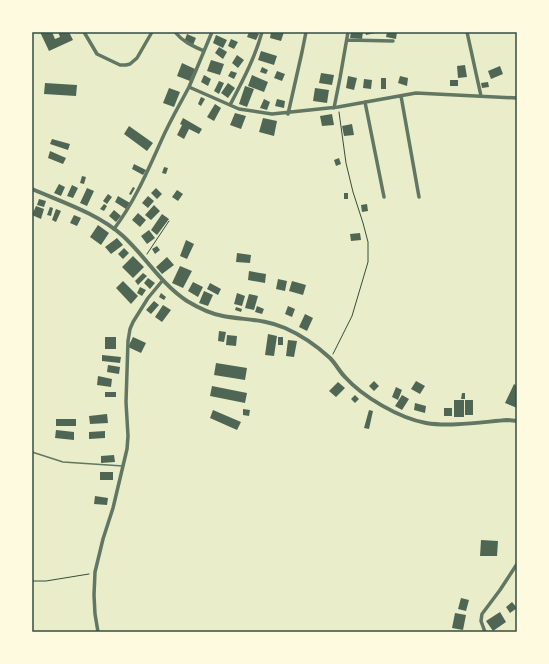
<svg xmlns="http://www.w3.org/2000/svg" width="549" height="664" font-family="Jost,sans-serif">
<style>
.building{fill:#4f6655}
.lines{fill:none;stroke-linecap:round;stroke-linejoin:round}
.path{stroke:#344e41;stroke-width:1}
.service{stroke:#617663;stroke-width:1.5}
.minor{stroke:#617663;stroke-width:3.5}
.tertiary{stroke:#617663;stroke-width:4}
.neatline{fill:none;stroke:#344e41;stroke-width:1.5}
</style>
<rect width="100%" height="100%" fill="#e9edc9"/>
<path class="building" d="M40,32H52L55,39L60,37L58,32H69L73,40L49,51Z
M249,32H255L259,34L256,40L247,37Z
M271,32H284L281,41L270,38Z
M351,32H363L362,39L350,38Z
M365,32H375V33L366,35Z
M387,32H397L396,39L386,37Z
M187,34L196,38L193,45L184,42Z
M216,35L227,40L223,48L213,43Z
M231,39L238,42L234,49L228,46Z
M219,47L227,52L223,59L215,53Z
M261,51L277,56L274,65L258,60Z
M237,55L244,60L238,68L232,63Z
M211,60L224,64L220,75L207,71Z
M182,63L195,69L190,81L177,76Z
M465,65L467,77L458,78L457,66Z
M500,66L503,74L491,79L488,71Z
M262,67L268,70L266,74L260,72Z
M231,71L237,73L234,79L228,76Z
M277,71L285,74L282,81L274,78Z
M321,73L334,75L332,85L319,83Z
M204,75L211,79L208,86L201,82Z
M252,75L268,82L264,92L248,86Z
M348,76L357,78L354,90L346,88Z
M400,76L408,78L407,86L398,83Z
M381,78H386V89H381Z
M364,79L372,80L371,89L363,88Z
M450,80H458V86H450Z
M219,81L224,83L219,94L214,91Z
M488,82L489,87L482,88L481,83Z
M45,83L77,85L76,96L44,94Z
M228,83L235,88L228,98L221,93Z
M245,86L254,89L247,107L239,104Z
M169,88L180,92L174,107L163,103Z
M315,88L329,90L327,103L313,101Z
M201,97L205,99L201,106L198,104Z
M264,99L270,102L267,110L260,108Z
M277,99L285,101L284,108L275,106Z
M215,104L221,108L214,121L207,117Z
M235,113L246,116L241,129L230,125Z
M332,114L334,125L322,126L320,116Z
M183,118L202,129L199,134L189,129L184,139L177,135L182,125L180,124Z
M263,118L277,121L274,136L259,132Z
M352,124L354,135L344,136L342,126Z
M129,126L153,143L147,151L124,134Z
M52,139L70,144L68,150L50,144Z
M50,151L66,158L63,164L48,158Z
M339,158L341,164L336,166L334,160Z
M134,164L146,170L143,175L132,169Z
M164,167L168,168L166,174L162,173Z
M82,176L86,177L84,184L80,183Z
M59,184L65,187L61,196L54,193Z
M72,185L78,188L73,198L67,196Z
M133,187L135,188L131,195L129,194Z
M87,188L94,191L87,206L80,203Z
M156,188L162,194L157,199L151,193Z
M177,190L183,194L178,201L172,197Z
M344,193H348V199H344Z
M108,194L112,197L107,204L103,201Z
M118,196L130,203L126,209L115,202Z
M148,196L154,201L148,208L142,203Z
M39,199L46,201L44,207L37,205Z
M104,204L107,206L104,211L100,209Z
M367,204L368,211L362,212L361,205Z
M154,205L160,211L151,220L145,215Z
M36,206L44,209L41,219L32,215Z
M50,207L53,208L51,216L47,215Z
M56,209L61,211L56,222L52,220Z
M114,210L121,216L116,222L109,216Z
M138,213L146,220L140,227L132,220Z
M162,214L169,219L157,235L151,230Z
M74,215L81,218L77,226L70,223Z
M98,225L109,233L101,245L90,237Z
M149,230L155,238L147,244L141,236Z
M360,233L361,240L351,241L350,234Z
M117,238L123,245L111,254L105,247Z
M186,240L194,244L187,259L180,256Z
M157,246L160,250L155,254L152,249Z
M124,248L129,253L123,259L118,254Z
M237,253L251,255L250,263L236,262Z
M133,256L144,267L133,278L122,267Z
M167,257L174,265L162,274L156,267Z
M180,266L192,271L183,288L172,283Z
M249,271L266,274L265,283L248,280Z
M143,273L147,276L138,285L135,281Z
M148,278L155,283L150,289L144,283Z
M278,279L287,281L285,291L276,289Z
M123,281L138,296L131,304L116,288Z
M292,281L306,285L303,295L289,291Z
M193,282L203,287L198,297L188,291Z
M210,283L221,289L218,295L207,289Z
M140,287L146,290L142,296L137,293Z
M204,291L213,295L208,306L199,303Z
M161,293L166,297L164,300L159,297Z
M237,293L245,296L242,306L234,304Z
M249,294L258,296L254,310L245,308Z
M154,301L159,305L151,314L146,310Z
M163,305L171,310L162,322L155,317Z
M257,306L264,309L262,314L255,312Z
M288,306L295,309L292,317L285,314Z
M236,307L242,309L241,312L235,310Z
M305,314L313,318L307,331L299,327Z
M219,331L226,332L224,342L218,341Z
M268,334L277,336L274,356L265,355Z
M227,335L237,336L236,346L226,345Z
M105,337H116V349H105Z
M133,337L146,343L141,353L128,347Z
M278,337H283V345H278Z
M288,340L297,341L294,357L286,356Z
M102,355L121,357L120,363L102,361Z
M216,363L247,368L245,380L214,375Z
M108,365L120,367L119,374L107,372Z
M98,376L112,379L111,387L97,385Z
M374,381L379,386L374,391L369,386Z
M416,381L425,386L420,394L411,389Z
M338,382L345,388L336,397L329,391Z
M514,384L517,386V408L505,403Z
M212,386L247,393L245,403L210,396Z
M396,387L402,390L398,400L392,397Z
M105,392H116V397H105Z
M462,393H465V399H461Z
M355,395L359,399L355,403L351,399Z
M402,395L409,399L402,410L395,406Z
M454,400H464V417H454Z
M465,400H473V415H465Z
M415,403L426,406L425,413L414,410Z
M444,408H452V416H444Z
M243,409L250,410L249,416L243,415Z
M213,410L241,422L237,430L210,418Z
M369,410L373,411L369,429L364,428Z
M107,414L108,423L90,424L89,416Z
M56,419H76V426H56Z
M56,430L74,432V440L55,438Z
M105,431V438L89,439V432Z
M114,455L115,462L101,463V456Z
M100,472H113V480H100Z
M95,496L108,498L107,505L94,504Z
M481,540L498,541L497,556H480Z
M461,598L469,600L466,611L458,609Z
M512,602L517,608L510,613L506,607Z
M500,612L506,622L493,631L486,621Z
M455,613L466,615L463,630L452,628Z"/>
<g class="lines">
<path class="path" d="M147,254L169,221
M333,354L352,316L368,262V242L363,223L353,192L346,163L339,112
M32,581H46L89,574"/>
<path class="service" d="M32,452L63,462L123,466"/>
<path class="minor" d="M84,32L97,54L120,65H126L130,64L137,58L152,32
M175,32C183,42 193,46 204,51
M467,32L481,96
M347,40L393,41
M189,87L212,32
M401,96L419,197
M365,102L384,197
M230,105C242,82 255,58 262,32
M334,108L340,78L348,32
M288,114L302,52L306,32
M114,229C135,201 148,170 162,139C170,121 180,104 189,87L239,109L272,114L338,107L416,93L517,98
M98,632L95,614L94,595L95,572L103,539L113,508L127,449L128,436L126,402L128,341L130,329L133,322L148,298L163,280
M485,632L481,621L482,614L500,590L517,564"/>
<path class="tertiary" d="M32,189C62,202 99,214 123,236C145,256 161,284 187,301C197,307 211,314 223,316C244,320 265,319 285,328C301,335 317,346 330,358C336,364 339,371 345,377C363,397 399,418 426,423C450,427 482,422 507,420L517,421"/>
</g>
<rect width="549" height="664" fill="none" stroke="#fefae0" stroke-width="66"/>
<rect x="33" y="33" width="483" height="598" class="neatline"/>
</svg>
